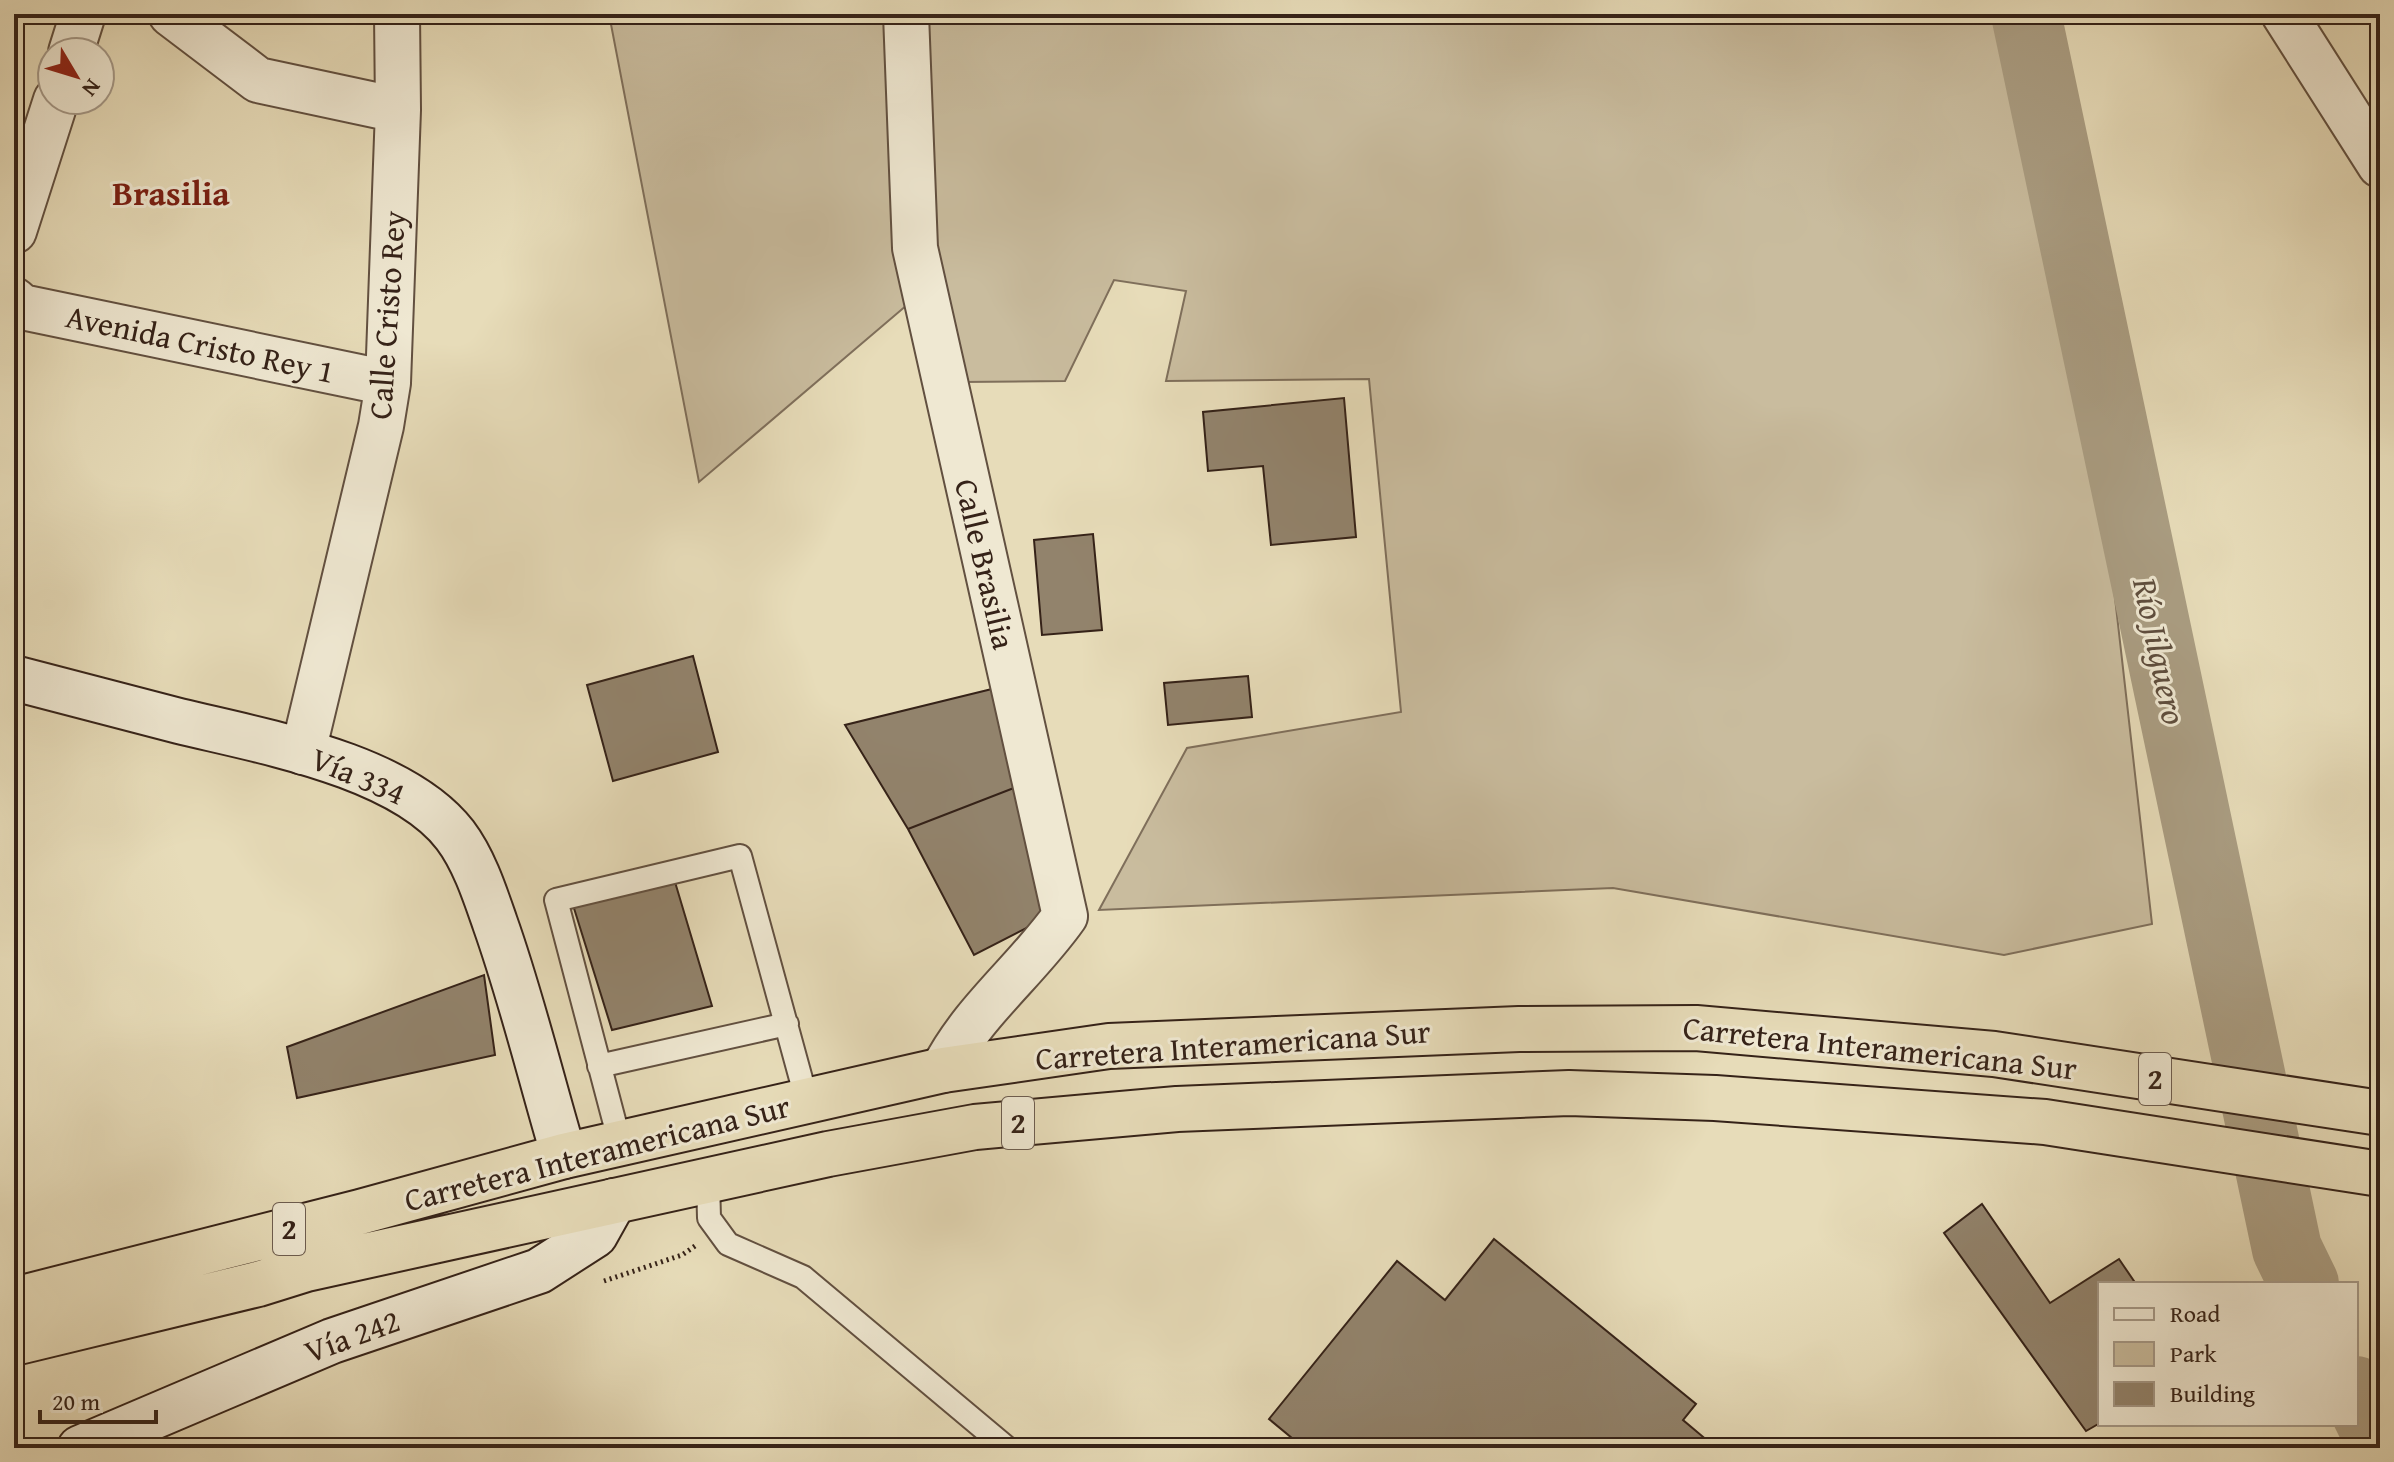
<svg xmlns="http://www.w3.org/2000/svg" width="2394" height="1462" font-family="'Gentium Book Plus',serif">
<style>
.green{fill:#c9bc9e;stroke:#7f6f5b;stroke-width:2}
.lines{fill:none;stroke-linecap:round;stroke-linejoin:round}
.river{stroke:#aa9d82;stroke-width:70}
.building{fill:#92836c;stroke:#352218;stroke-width:2}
.lane-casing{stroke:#625040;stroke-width:26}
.street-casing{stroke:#625040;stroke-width:48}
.secondary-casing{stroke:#352218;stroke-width:48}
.highway-casing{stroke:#352218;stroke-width:48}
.path{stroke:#352218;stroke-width:5;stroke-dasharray:2 4;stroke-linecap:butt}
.lane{stroke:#efe8d2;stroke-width:22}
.street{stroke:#efe8d2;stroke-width:44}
.secondary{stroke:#efe8d2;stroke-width:44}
.highway{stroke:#e7dcb9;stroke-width:44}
.labels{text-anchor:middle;stroke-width:6;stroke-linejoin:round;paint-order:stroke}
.shield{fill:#efe8d2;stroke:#6d5d50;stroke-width:2}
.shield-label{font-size:30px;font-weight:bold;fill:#352218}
.street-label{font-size:32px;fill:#352218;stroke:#efe8d2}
.neighbourhood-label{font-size:34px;font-weight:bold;fill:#7a1f14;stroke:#efe8d2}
.water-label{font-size:34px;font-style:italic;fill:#5e4d3d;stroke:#efe8d2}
</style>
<rect width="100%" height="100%" fill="#e7dcb9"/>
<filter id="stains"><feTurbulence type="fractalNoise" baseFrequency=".0025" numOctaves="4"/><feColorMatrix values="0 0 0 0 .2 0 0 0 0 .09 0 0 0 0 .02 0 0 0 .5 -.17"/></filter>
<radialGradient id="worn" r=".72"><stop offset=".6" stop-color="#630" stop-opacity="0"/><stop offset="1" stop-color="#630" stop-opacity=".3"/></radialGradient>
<path class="green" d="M609,14H2026L2075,245L2152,924L2004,955L1613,888L1099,910L1187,748L1401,712L1369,379L1166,381L1186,291L1114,280L1065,381L964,382L941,276L699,482Z"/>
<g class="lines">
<path class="river" d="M2026,14L2287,1249L2304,1284
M2356,1391L2380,1440"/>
</g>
<path class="building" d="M1344,398L1356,537L1271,545L1263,466L1208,471L1203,412Z
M1093,534L1102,630L1042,635L1034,540Z
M693,656L718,752L613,781L587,685Z
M1248,676L1252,717L1168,725L1164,683Z
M996,688L1019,786L908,829L845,725Z
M1019,786L1050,916L974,955L908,829Z
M675,882L712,1006L612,1030L573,905Z
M484,975L495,1055L297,1098L287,1047Z
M1982,1204L2050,1303L2119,1259L2136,1284H2100V1423L2086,1431L1944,1233Z
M1494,1239L1696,1404L1683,1420L1708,1441L1702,1448H1304L1269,1419L1397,1261L1445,1300Z"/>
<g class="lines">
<g class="lane-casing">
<path id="lane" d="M599,1066L787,1024
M620,1143L556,900L740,856L807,1101
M708,1180L709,1218L728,1244L803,1277L1007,1448"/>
</g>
<g class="street-casing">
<path id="street" d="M171,14L258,80L398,110
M906,14L915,248L1065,916C1027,970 973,1011 943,1070
M2284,14L2380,165
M71,52L83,14
M14,231L56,100
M14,300L22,307L388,383
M303,752L381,426L388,383L398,110L397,14"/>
</g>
<g class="secondary-casing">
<path id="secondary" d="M14,678C69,692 124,707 179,721C261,741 401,765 455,835C474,860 485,894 495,923C522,999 541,1079 564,1156
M80,1448L332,1341L539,1271L595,1235L614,1201"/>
</g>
<g class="highway-casing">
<path id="highway" d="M14,1300L360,1212L564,1156L943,1070L1109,1046L1519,1029L1696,1028L1994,1054L2380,1113
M14,1343L258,1284L306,1269L828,1154L975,1127L1177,1109L1569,1093L1715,1098L2045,1122L2380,1174"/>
</g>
<path class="path" d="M604,1281L682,1255L695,1246"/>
<use href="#lane" class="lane"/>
<use href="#street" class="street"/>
<use href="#secondary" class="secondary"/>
<use href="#highway" class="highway"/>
</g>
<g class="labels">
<g class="shield">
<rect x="2139" y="1053" width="32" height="52" rx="6"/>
<rect x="1002" y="1097" width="32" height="52" rx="6"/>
<rect x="273" y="1203" width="32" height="52" rx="6"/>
</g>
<g class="shield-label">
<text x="2155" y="1089">2</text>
<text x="1018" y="1133">2</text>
<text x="289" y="1239">2</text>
</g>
<g class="street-label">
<text transform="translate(387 315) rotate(-86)" y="11">Calle Cristo Rey</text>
<text transform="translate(200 344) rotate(12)" y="11">Avenida Cristo Rey 1</text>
<text transform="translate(985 564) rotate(77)" y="11">Calle Brasilia</text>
<text transform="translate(358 776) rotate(23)" y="11">Vía 334</text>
<text transform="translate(1233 1045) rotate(-4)" y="11">Carretera Interamericana Sur</text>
<text transform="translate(1880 1048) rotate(6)" y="11">Carretera Interamericana Sur</text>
<text transform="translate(597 1153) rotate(-14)" y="11">Carretera Interamericana Sur</text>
<text transform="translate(352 1336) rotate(-20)" y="11">Vía 242</text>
</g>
<g class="neighbourhood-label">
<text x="171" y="205">Brasilia</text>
</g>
<g class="water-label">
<text transform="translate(2160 651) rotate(78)" y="12">Río Jilguero</text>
</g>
</g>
<rect width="2394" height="1462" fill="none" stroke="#e7dcb9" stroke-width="48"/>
<rect x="16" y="16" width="2362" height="1430" fill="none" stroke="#352218" stroke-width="4"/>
<rect x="24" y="24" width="2346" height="1414" fill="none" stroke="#352218" stroke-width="2"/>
<rect x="2098" y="1282" width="260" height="144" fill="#efe8d2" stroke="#a59988" stroke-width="2"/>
<rect x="2114" y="1308" width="40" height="12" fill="#efe8d2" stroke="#a59988" stroke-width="2"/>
<text x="2170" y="1322" font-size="24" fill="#352218">Road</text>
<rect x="2114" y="1342" width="40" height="24" fill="#c9bc9e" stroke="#a59988" stroke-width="2"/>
<text x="2170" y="1362" font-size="24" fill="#352218">Park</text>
<rect x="2114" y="1382" width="40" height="24" fill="#92836c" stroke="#a59988" stroke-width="2"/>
<text x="2170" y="1402" font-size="24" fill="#352218">Building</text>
<g transform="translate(76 76) rotate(128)"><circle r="38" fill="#efe8d2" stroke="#a59988" stroke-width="2"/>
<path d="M0-6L14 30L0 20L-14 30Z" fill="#8f2418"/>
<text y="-12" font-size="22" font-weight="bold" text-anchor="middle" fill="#352218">N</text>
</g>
<path d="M40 1410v12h116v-12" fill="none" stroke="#352218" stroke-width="4"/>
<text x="52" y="1410" font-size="24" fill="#352218" stroke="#efe8d2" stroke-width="6" paint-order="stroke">20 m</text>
<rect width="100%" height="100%" filter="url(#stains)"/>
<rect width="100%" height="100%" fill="url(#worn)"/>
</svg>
